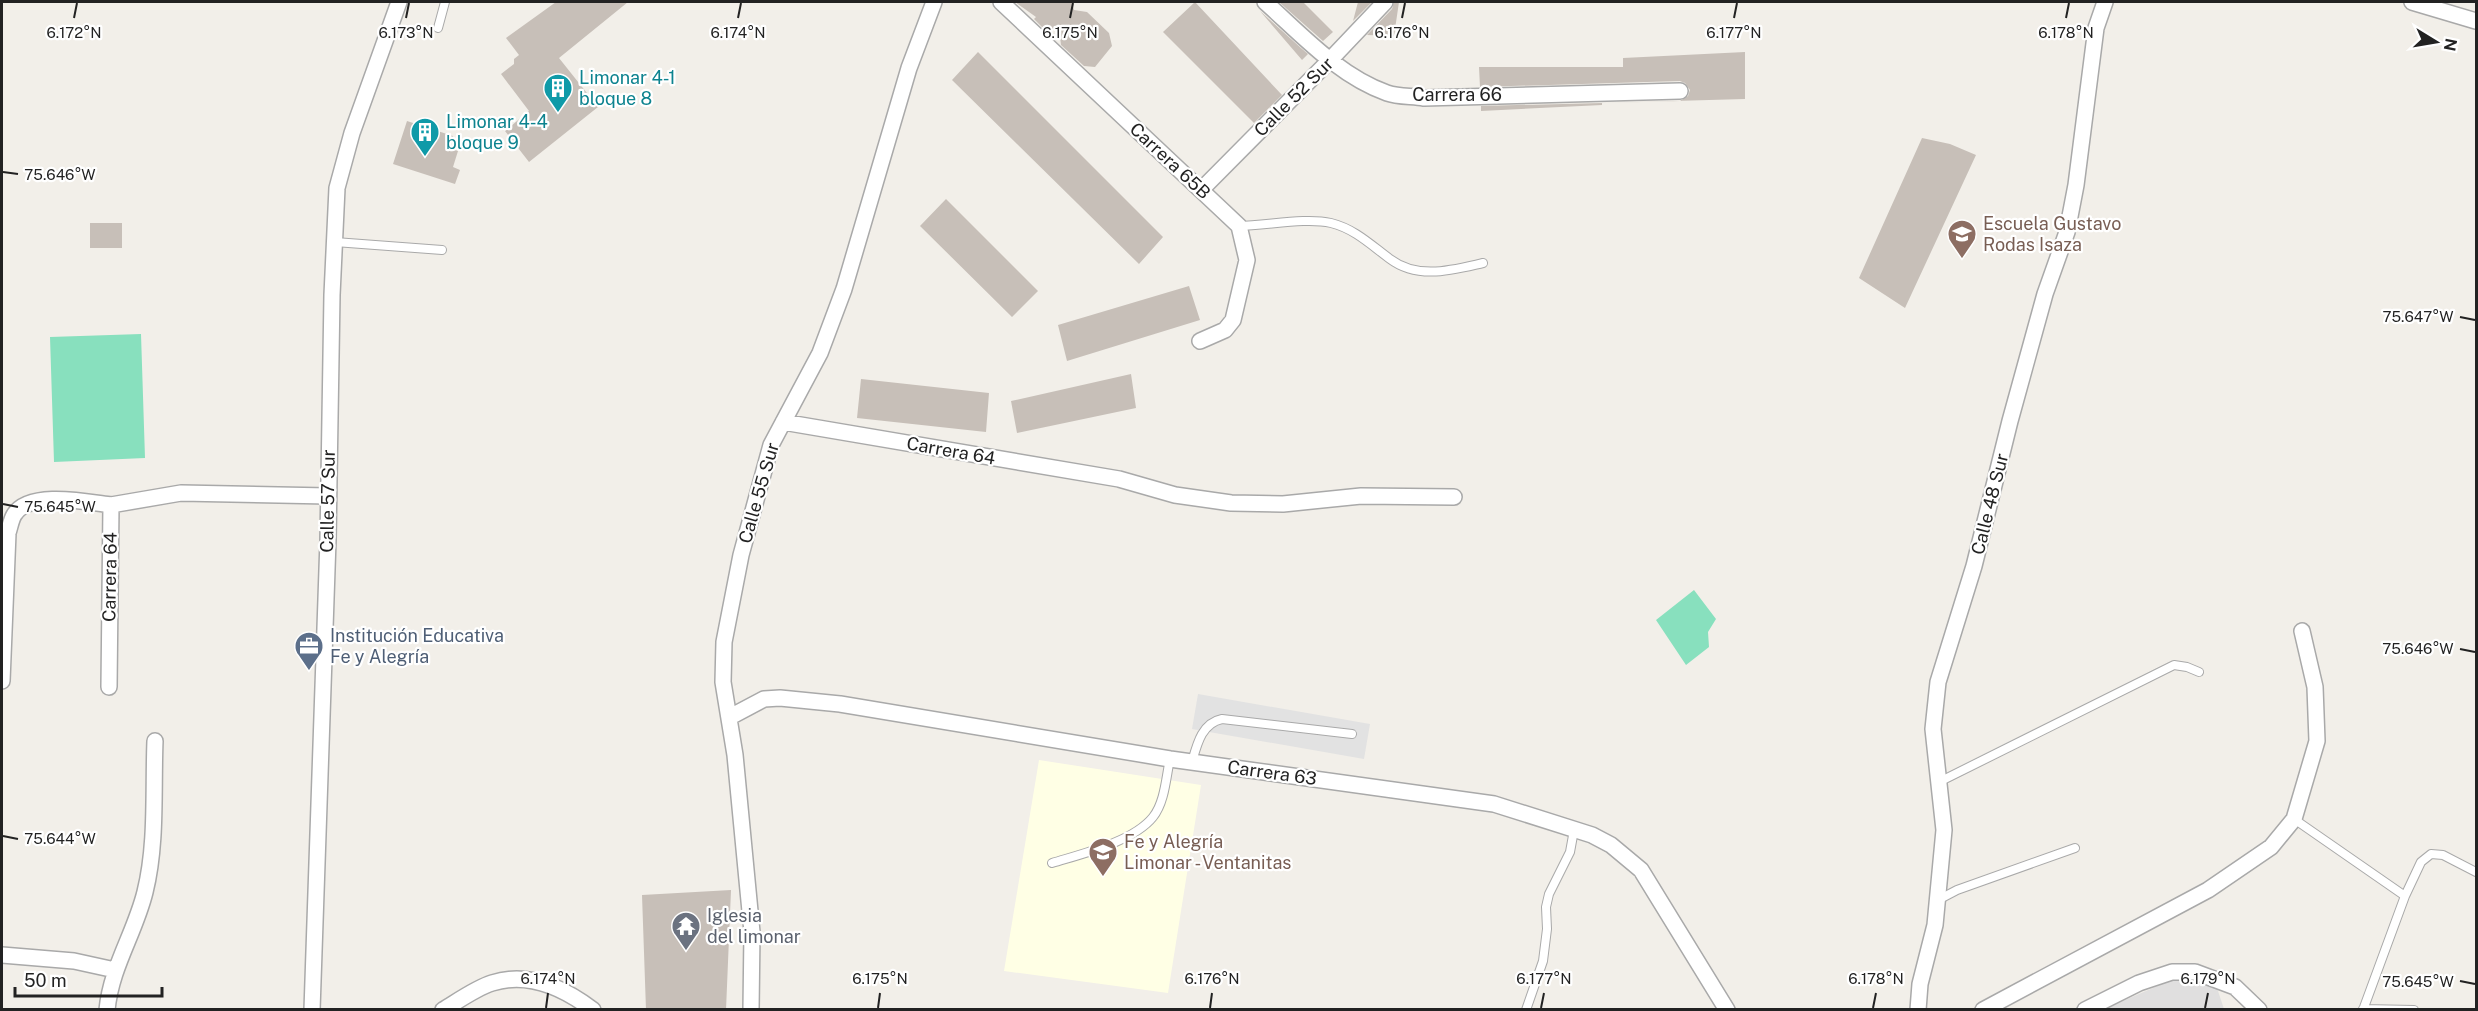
<svg xmlns="http://www.w3.org/2000/svg" width="2478" height="1011" font-family="'Public Sans',sans-serif">
<style>
.residential{fill:#e0dfdf}
.education{fill:#ffffe5}
.pitch{fill:#88e0be}
.parking{fill:#e2e2e2}
.building{fill:#c7bfb8}
.lines{fill:none;stroke-linecap:round;stroke-linejoin:round}
.service-casing{stroke:#a9a9a9;stroke-width:10}
.minor-casing{stroke:#a9a9a9;stroke-width:18}
.service{stroke:#fff;stroke-width:8}
.minor{stroke:#fff;stroke-width:15}
.ticks{fill:none;stroke:#222;stroke-width:2}
.labels{text-anchor:middle;stroke-width:4.5;stroke-linejoin:round;paint-order:stroke}
.culture-label{font-size:18px;fill:#0d838f;stroke:#fff;text-anchor:start}
.street-label{font-size:18px;fill:#222;stroke:#fff}
.education-label{font-size:18px;fill:#785e54;stroke:#fff;text-anchor:start}
.service-label{font-size:18px;fill:#4e5e75;stroke:#fff;text-anchor:start}
.worship-label{font-size:18px;fill:#5b616d;stroke:#fff;text-anchor:start}
.ticks-label{font-size:15px;text-anchor:middle;fill:#222;stroke:#fff;stroke-width:4.5;stroke-linejoin:round;paint-order:stroke}
</style>
<rect width="100%" height="100%" fill="#f2efe9"/>
<path class="residential" d="M2176,978L2217,988L2224,1009L2102,1010Z"/>
<path class="education" d="M1039,760L1201,785L1168,993L1004,971Z"/>
<path class="pitch" d="M141,334L145,458L54,462L50,337Z
M1694,590L1716,619L1708,632L1709,647L1686,665L1656,620Z"/>
<path class="parking" d="M1198,694L1370,724L1364,759L1192,729Z"/>
<path class="building" d="M556,2H628L559,58L598,107L529,162L505,131L529,111L501,74L514,64V59L519,55L506,38Z
M1015,2H1072L1074,10L1087,12L1109,33L1112,46L1095,67L1084,66L1061,45L1059,28L1045,30L1034,19L1036,17Z
M1195,2L1282,95L1254,123L1163,32Z
M1279,2H1303L1333,32L1323,41Z
M1358,2H1372L1353,21Z
M1394,2H1399L1394,36L1367,35L1392,9Z
M1260,11L1301,48L1308,54L1302,60Z
M978,52L1163,237L1139,264L952,80Z
M1745,52V99L1602,103V105L1481,111V106L1680,101L1688,96L1690,90L1685,83L1680,81L1480,87L1479,67H1623V58Z
M407,121L453,136L449,148L458,151L453,167L460,170L455,184L393,164Z
M1922,138L1950,144L1976,155L1905,308L1859,278Z
M946,199L1038,291L1012,317L920,226Z
M90,223H122V248H90Z
M1189,286L1200,320L1067,361L1058,325Z
M1131,374L1136,408L1017,433L1011,401Z
M861,379L989,393L986,432L857,418Z
M731,890L726,1010H646L642,895Z"/>
<g class="lines">
<g class="service-casing">
<path id="service" d="M438,28L445,2
M1239,226C1266,226 1305,217 1331,223C1355,229 1371,245 1390,259C1418,280 1452,270 1483,263
M335,242L442,250
M1192,762C1197,744 1202,723 1222,719L1352,734
M1939,782L2174,665L2187,667L2199,672
M2294,819L2405,896L2363,1010
M1052,863C1081,854 1133,842 1153,817C1165,802 1166,777 1170,759
M2405,896L2421,862L2431,854L2443,855L2476,872
M1938,900L1957,890L2075,848
M2363,1009L2414,1010
M1526,1010L1543,961L1547,929L1546,907L1549,894L1570,852L1574,830"/>
</g>
<g class="minor-casing">
<path id="minor" d="M1001,2L1239,226L1247,260L1233,320L1225,330L1200,341
M1265,2C1302,35 1339,76 1387,93C1398,97 1412,96 1424,98L1680,91
M2412,2L2476,21
M1201,190L1330,60L1385,2
M783,422L1119,479L1175,495L1231,503L1283,504L1361,496L1454,497
M2,681L8,533C10,527 11,520 14,515C29,490 87,502 111,505
M109,687L111,505L181,493L328,496
M730,717L764,699L780,698L840,704L1170,759L1494,804L1592,835L1611,845L1641,870L1727,1010
M2,955L74,961L115,970
M107,1010C111,967 135,933 145,892C157,844 153,790 155,741
M312,1010L328,540L332,295L337,188L352,133L399,2
M443,1010C458,1001 476,988 492,983C529,971 564,988 593,1010
M751,1010L752,932L735,755L723,682L724,642L741,555L771,445L820,353L844,289L909,68L934,2
M1918,1010L1920,984L1935,925L1944,830L1933,729L1938,682L1974,566L2010,421L2045,294L2067,232L2076,185L2096,28L2105,2
M1983,1010L2208,890L2271,847L2294,819L2317,741L2315,687L2302,631
M2085,1010L2139,983L2172,972H2195L2235,987L2259,1010"/>
</g>
<use href="#service" class="service"/>
<use href="#minor" class="minor"/>
</g>
<path class="ticks" d="M74,18L77,3M406,18L409,3M738,18L741,3M1070,18L1073,3M1402,18L1405,3M1734,18L1737,3M2066,18L2069,3M3,172L18,174M2460,317L2475,320M3,504L18,507M2460,649L2475,652M3,836L18,839M2460,981L2475,984M546,1008L548,993M878,1008L880,993M1210,1008L1212,993M1541,1008L1544,993M1873,1008L1876,993M2205,1008L2208,993"/>
<defs>
<g id="building-pin" transform="scale(1.5)"><path d="M0 17L-7.5 6A9.5 9.5 0 1 1 7.5 6Z" fill="#0f9aa8" stroke="#fff"/><path d="M-4-6H4V6H1V3H-1V6H-4ZM-2.5-4.3h1.7v1.8h-1.7ZM.8-4.3h1.7v1.8H.8ZM-2.5-1h1.7V.8h-1.7ZM.8-1h1.7V.8H.8Z" fill="#fff"/></g>
<g id="school-pin" transform="scale(1.5)"><path d="M0 17L-7.5 6A9.5 9.5 0 1 1 7.5 6Z" fill="#8d6e63" stroke="#fff"/><path d="M0-5L7-2L0 1L-7-2ZM-4 1L0 2.5L4 1V4Q0 6-4 4Z" fill="#fff"/></g>
<g id="office-pin" transform="scale(1.5)"><path d="M0 17L-7.5 6A9.5 9.5 0 1 1 7.5 6Z" fill="#5c6f8a" stroke="#fff"/><path d="M-6-3h4V-5.5h4V-3h4V5H-6ZM-1-4.5V-3h2v-1.5ZM-6 0V1H6V0Z" fill="#fff"/></g>
<g id="temple-pin" transform="scale(1.5)"><path d="M0 17L-7.5 6A9.5 9.5 0 1 1 7.5 6Z" fill="#6b7280" stroke="#fff"/><path d="M0-6L5-2H3V0L6.5 2.5H4V6H1.5V3h-3V6H-4V2.5H-6.5L-3 0V-2H-5Z" fill="#fff"/></g>
</defs>
<g fill-rule="evenodd">
<use href="#building-pin" x="558" y="88"/>
<use href="#building-pin" x="425" y="132"/>
<use href="#school-pin" x="1962" y="234"/>
<use href="#office-pin" x="309" y="646"/>
<use href="#school-pin" x="1103" y="852"/>
<use href="#temple-pin" x="686" y="926"/>
</g>
<g class="labels">
<g class="culture-label">
<text x="579" y="84">Limonar 4-1<tspan x="579" dy="21">bloque 8</tspan></text>
<text x="446" y="128">Limonar 4-4<tspan x="446" dy="21">bloque 9</tspan></text>
</g>
<g class="street-label">
<text x="1457" y="101">Carrera 66</text>
<text transform="translate(1294 97) rotate(-45)" y="6">Calle 52 Sur</text>
<text transform="translate(1170 161) rotate(43)" y="6">Carrera 65B</text>
<text transform="translate(951 451) rotate(10)" y="6">Carrera 64</text>
<text transform="translate(759 493) rotate(-74)" y="6">Calle 55 Sur</text>
<text transform="translate(328 501) rotate(-89)" y="6">Calle 57 Sur</text>
<text transform="translate(1990 504) rotate(-76)" y="6">Calle 48 Sur</text>
<text transform="translate(110 577) rotate(-89)" y="6">Carrera 64</text>
<text transform="translate(1272 773) rotate(8)" y="6">Carrera 63</text>
</g>
<g class="education-label">
<text x="1983" y="230">Escuela Gustavo<tspan x="1983" dy="21">Rodas Isaza</tspan></text>
<text x="1124" y="848">Fe y Alegría<tspan x="1124" dy="21">Limonar - Ventanitas</tspan></text>
</g>
<g class="service-label">
<text x="330" y="642">Institución Educativa<tspan x="330" dy="21">Fe y Alegría</tspan></text>
</g>
<g class="worship-label">
<text x="707" y="922">Iglesia<tspan x="707" dy="21">del limonar</tspan></text>
</g>
</g>
<g class="ticks-label">
<text x="74" y="38">6.172°N</text>
<text x="406" y="38">6.173°N</text>
<text x="738" y="38">6.174°N</text>
<text x="1070" y="38">6.175°N</text>
<text x="1402" y="38">6.176°N</text>
<text x="1734" y="38">6.177°N</text>
<text x="2066" y="38">6.178°N</text>
<text x="60" y="180">75.646°W</text>
<text x="2418" y="322">75.647°W</text>
<text x="60" y="512">75.645°W</text>
<text x="2418" y="654">75.646°W</text>
<text x="60" y="844">75.644°W</text>
<text x="548" y="984">6.174°N</text>
<text x="880" y="984">6.175°N</text>
<text x="1212" y="984">6.176°N</text>
<text x="1544" y="984">6.177°N</text>
<text x="1876" y="984">6.178°N</text>
<text x="2208" y="984">6.179°N</text>
<text x="2418" y="987">75.645°W</text>
</g>
<rect width="2478" height="1011" fill="none" stroke="#222222" stroke-width="6"/>
<g transform="translate(2436 42) rotate(101)" stroke="#ffffff" stroke-width="4.5" paint-order="stroke">
<path d="M0-4.5L10 22L0 15L-10 22Z" fill="#222222"/>
<text y="-9" font-size="16" font-weight="bold" text-anchor="middle" fill="#222222">N</text>
</g>
<path d="M15 987v9h147v-9" fill="none" stroke="#222222" stroke-width="3"/>
<text x="24" y="987" font-size="18" fill="#222222" stroke="#ffffff" stroke-width="4.5" paint-order="stroke">50 m</text>
</svg>
